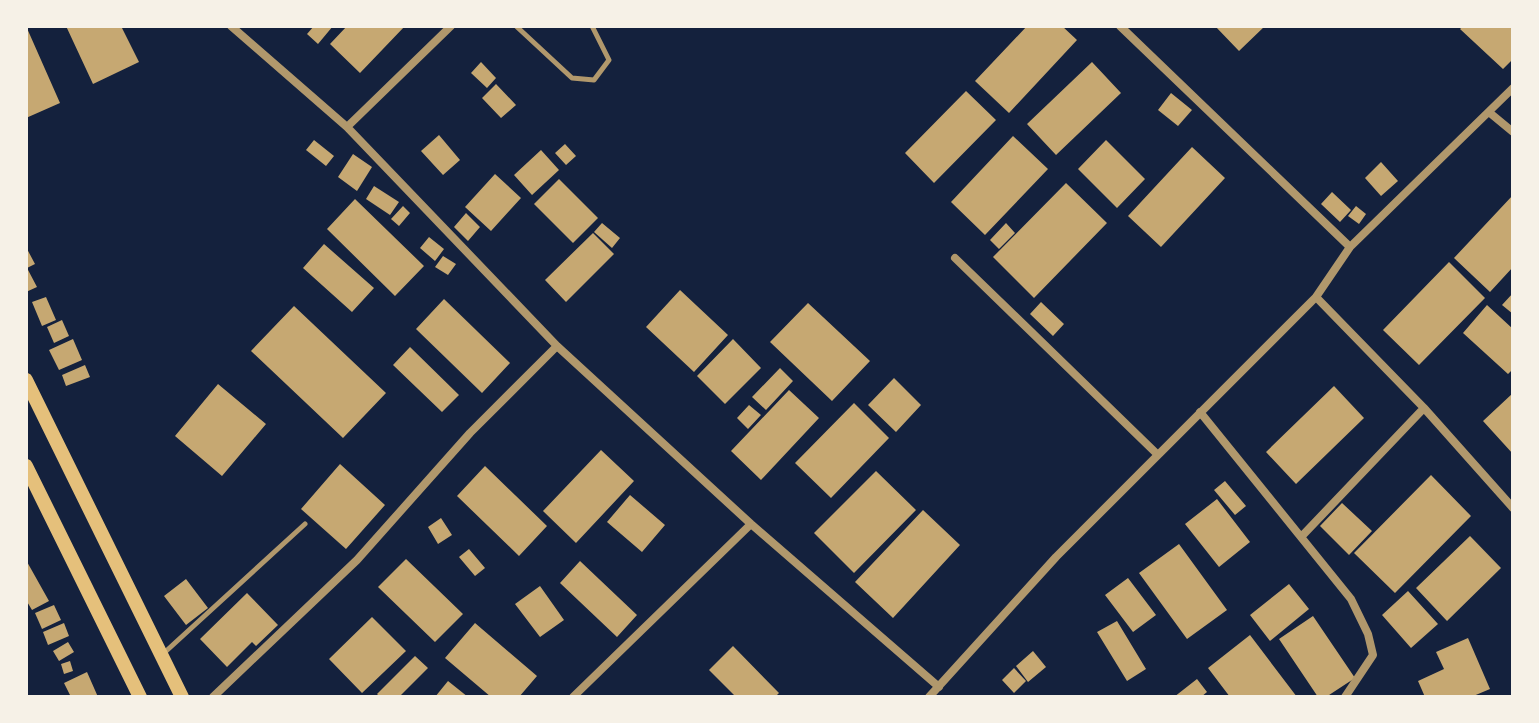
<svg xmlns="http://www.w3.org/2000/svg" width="1539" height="723" font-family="Roboto,sans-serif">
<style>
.building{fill:#c6a872}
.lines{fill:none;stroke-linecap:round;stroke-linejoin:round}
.service{stroke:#b1986c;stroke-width:5}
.minor{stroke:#b1986c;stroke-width:8}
.secondary{stroke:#e5c07b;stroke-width:14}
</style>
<rect width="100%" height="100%" fill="#14213d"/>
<path class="building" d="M26,26L60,103L26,118Z
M66,26H121L139,62L93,84Z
M314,26H333L318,44L307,34Z
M347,26H405L360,73L330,44Z
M1027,26H1062L1077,40L1009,113L975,81Z
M1215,26H1265L1239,51Z
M1463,26H1513V59L1503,69L1460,29Z
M481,62L496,78L487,88L471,73Z
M1092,62L1121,93L1056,155L1027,124Z
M496,84L516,105L501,118L482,98Z
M966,91L996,120L934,183L905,153Z
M1171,93L1192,110L1178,126L1158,110Z
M439,135L460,160L443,175L421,151Z
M1013,136L1048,169L985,235L951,202Z
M314,140L334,156L326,166L306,150Z
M1106,140L1145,179L1117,208L1078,169Z
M565,144L576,156L566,165L555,153Z
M1192,147L1225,178L1161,247L1128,216Z
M541,150L559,170L532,195L514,175Z
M353,154L372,167L357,191L338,177Z
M1381,162L1398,181L1381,196L1365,178Z
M495,174L521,198L491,231L465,207Z
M559,179L598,218L573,243L534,204Z
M1066,183L1107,223L1034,298L993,257Z
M374,186L399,202L390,215L366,199Z
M1332,192L1351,210L1340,222L1321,204Z
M1513,195V267L1490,292L1454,258Z
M355,199L424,266L395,296L327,229Z
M403,206L410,213L399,226L391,219Z
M1356,206L1366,214L1359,224L1348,216Z
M466,213L480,227L468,241L454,227Z
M602,223L620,238L612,248L594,232Z
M1006,223L1015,233L999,249L990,240Z
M593,233L614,254L566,302L545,280Z
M429,237L444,249L435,261L420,248Z
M324,244L374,288L352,312L303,268Z
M26,247L35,264L27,268L37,287L26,292Z
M443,256L456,264L448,275L435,267Z
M1449,262L1485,298L1419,365L1383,330Z
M680,290L728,335L694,372L646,327Z
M1513,293V314L1502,305Z
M46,297L56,320L42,326L32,302Z
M444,299L510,363L482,393L416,329Z
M1041,302L1064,324L1053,336L1030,314Z
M808,303L870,361L832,401L770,342Z
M1487,305L1513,329V369L1508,374L1463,333Z
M294,306L386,393L343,438L251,351Z
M62,320L69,336L54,343L47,327Z
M73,339L82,360L59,370L49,350Z
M733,339L761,368L725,404L697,376Z
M410,347L459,395L442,412L393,365Z
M85,365L90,377L66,386L62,375Z
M780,368L793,381L766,410L752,397Z
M894,378L921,405L896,432L868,405Z
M218,384L266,424L222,476L175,436Z
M1334,386L1364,418L1296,484L1266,452Z
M789,390L819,418L761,480L731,451Z
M1513,393V454L1483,421Z
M854,403L889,438L831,498L795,463Z
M749,405L761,415L748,429L737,418Z
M601,450L634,481L576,543L543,511Z
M340,464L385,505L346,549L301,509Z
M485,466L547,526L519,556L457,496Z
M876,471L916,510L854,573L814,533Z
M1431,475L1471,516L1395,593L1354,553Z
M1225,481L1246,506L1235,515L1214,490Z
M630,495L665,525L642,552L607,522Z
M1217,499L1250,542L1219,567L1185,524Z
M1342,503L1372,531L1349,555L1320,526Z
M923,510L960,545L893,618L855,582Z
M441,518L452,535L438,544L428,527Z
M1470,536L1501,568L1447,621L1416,588Z
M1179,544L1227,610L1187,639L1139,573Z
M469,549L485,568L475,576L459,557Z
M406,559L463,614L435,642L378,587Z
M26,560L49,601L32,610L26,600Z
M580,561L637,615L617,637L560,583Z
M1128,578L1156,615L1133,632L1105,595Z
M186,579L208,608L186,625L164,596Z
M1289,584L1309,609L1270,641L1250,615Z
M540,586L564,620L540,637L515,604Z
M1408,591L1438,624L1411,648L1382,615Z
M247,593L278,625L256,646L252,642L227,667L200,639Z
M54,605L61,620L42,629L35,613Z
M1313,616L1355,678L1326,697H1318L1279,639Z
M372,617L406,651L362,693L329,659Z
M1117,621L1146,669L1127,681L1097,632Z
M64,623L69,636L48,645L43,632Z
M475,623L537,676L519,697H491L445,658Z
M1250,635L1297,697H1230L1208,668Z
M1468,638L1490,689L1471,697H1425L1418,681L1444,669L1436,652Z
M68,642L74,652L59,661L53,651Z
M733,646L779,693L775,697H736L709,670Z
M1033,651L1046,667L1028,682L1016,666Z
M415,656L428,668L399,697H380L377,694Z
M70,661L73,671L64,674L61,664Z
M1014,668L1026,681L1014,693L1002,680Z
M87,672L98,697H71L64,683Z
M1197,679L1207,692L1201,697H1174Z
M448,681L468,697H435Z"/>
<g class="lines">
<path class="service" d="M516,26L572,78L594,80L609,60L592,26
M164,653L305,524"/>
<path class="minor" d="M231,26L347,127L557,346L751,524L939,687
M1120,26L1350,247
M1490,113L1513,132
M347,127L451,26
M955,258L1157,454
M1316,297L1424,408L1513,508
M1200,412L1351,599L1368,634L1373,655L1345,697
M1302,536L1424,408
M213,697L357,560L470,433L557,346
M573,697L751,524
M929,697L1056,557L1316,297L1350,247L1513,88"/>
<path class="secondary" d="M26,380L182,697
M26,466L140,697"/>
</g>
<rect width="1539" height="723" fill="none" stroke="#f6f1e7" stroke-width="56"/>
</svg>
